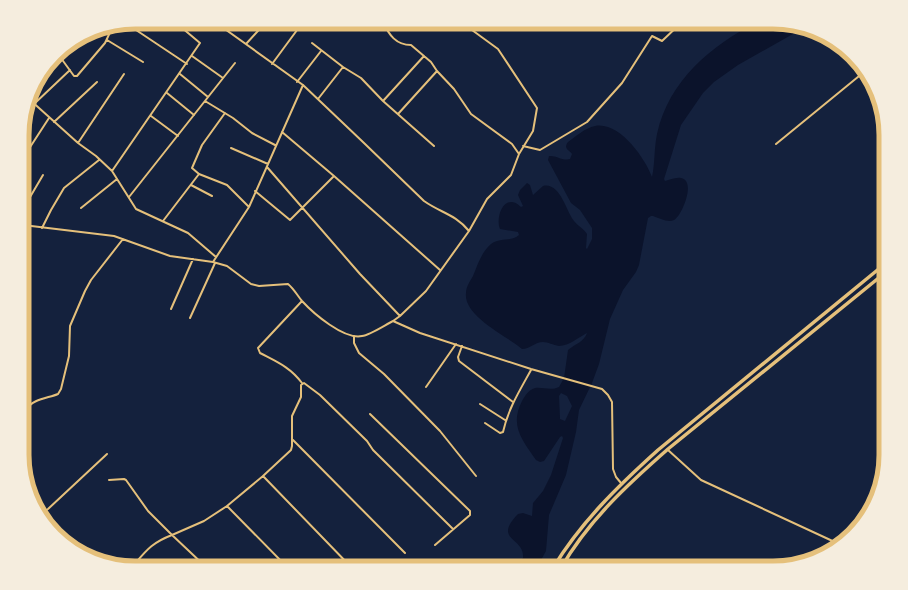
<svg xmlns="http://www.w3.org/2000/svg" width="908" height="590" font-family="'Sofia Sans Condensed',sans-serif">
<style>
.water{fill:#0b132b;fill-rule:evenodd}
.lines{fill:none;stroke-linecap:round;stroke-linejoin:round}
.minor{stroke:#e5c07b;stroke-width:2}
.trunk{stroke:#e5c07b;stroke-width:3.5}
.rim{fill:none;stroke:#e5c07b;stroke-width:5}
</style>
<rect width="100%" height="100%" fill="#14213d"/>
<path class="water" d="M757,22H773L800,30L738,65L714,82L703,93L681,125L664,179L665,181C670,180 675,177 681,178C697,181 681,217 674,220C668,223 659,218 653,216H651L648,218L639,265L636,272L623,290L610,319L599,364L592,383L579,410L576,432L566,475L549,515L546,551L541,560L535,568H497L506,562L518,563L523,558C525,537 492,541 518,514L523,513L532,516L533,503L543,491L551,475L563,438L562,436L560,437L544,461L540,462L536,460C523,441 509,426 522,401C525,396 528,390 535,388C543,387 551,391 559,387L564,378L568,350C575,344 584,342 587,333C579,337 569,346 559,346C553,345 548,342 543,342C535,342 530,349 522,349C507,336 463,316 466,293C466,287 470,281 473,276C478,264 481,253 491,244C500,237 512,242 519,235L518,232L500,229C496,220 501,201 512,202C515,202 519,205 521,207L523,206L518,195L520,190L527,183L530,185L533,195L543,186C560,182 566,211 574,221C578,226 584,229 587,234L586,248L587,249L592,239V228L580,210L571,203L548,160L549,156C556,155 562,161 570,159L572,154C569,150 563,149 568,142C575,137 585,128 595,126C619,121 645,158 652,177C655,163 654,148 657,134C669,80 711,46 757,22ZM561,393L567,396L572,406L565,421L560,419V418L559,396Z"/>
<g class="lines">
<path class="minor" d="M156,22L159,24L161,22
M215,22L303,85L364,143L424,201C441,213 455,214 469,231
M383,22C389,35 396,45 411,45L431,62L437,71L454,89L471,114L512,144L519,154
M127,24L187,64
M221,27L226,22
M107,40L143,62
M312,43L343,67L361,78L383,101L434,146
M246,44L266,22
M58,54L74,76H77L105,43L113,26
M192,56L223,78
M272,64L303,22
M180,74L208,97
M297,82L321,51
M167,93L194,115
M29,99L78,143L96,156L112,171L136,209L188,233L216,257
M318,99L343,67
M205,101L233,118L252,133L275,145
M383,101L424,56
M34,104L70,70
M225,113L202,145L192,168L199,174L227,185L249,207
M398,114L437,71
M151,116L178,136
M54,122L97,82
M282,132L334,176L440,270
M78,143L124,74
M776,144L864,72
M523,146L540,150L587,122L622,83L652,36L662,41L682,22
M231,148L268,164
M23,158L49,118
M267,167L360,274L400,316
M112,171L200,43L175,22
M191,185L212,196
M255,191L290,220L334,176
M129,197L235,63
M81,208L117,179
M23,209L43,175
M163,221L199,174
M23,225L114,236L170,256L213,262L227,266L251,284L259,286L288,284C294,289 297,295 302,301C313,313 344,340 362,336C370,335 385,325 393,321L420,333L531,369L602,389L608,395L612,402L613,469L616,477L621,483
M42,228L51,210L64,188L99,160
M213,262L249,207L303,85
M302,301L258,348L260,353C277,362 290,367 302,383
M171,309L193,259
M190,318L215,263
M393,321L400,316L426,291L469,231L487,199L511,175L519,154L533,131L537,108L498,49L461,22
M354,336V343L359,353L384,374L440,431L476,476
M462,346L458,357L459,361L513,402
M426,387L456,344
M480,404L505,420
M370,414L470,511V515L435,545
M485,423L500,433L503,432C508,409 520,390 531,370
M23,428C25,423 24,414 27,409C32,399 49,398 58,394L61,389L69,356L70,326L85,291L91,280L123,239
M293,440L405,553
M668,450L701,480L839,544
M263,476L352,568
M109,480L124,479L126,480L148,511L172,535L204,521L227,506L263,476L291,450L292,446V416L301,397V385L304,383L320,395L367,441L373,450L453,529
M35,505L43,512L48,509L107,454
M227,506L288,568
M132,567C146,551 151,543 172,535L207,568"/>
<path class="trunk" d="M553,568C581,522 618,486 658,450L886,263
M561,568C588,521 627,485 668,449L886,272"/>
</g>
<path d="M0 0H908V590H0ZM135 29H773A106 106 0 0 1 879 135V455A106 106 0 0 1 773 561H135A106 106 0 0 1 29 455V135A106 106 0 0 1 135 29Z" fill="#f5edde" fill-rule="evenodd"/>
<path class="rim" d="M135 29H773A106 106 0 0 1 879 135V455A106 106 0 0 1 773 561H135A106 106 0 0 1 29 455V135A106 106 0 0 1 135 29Z"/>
</svg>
